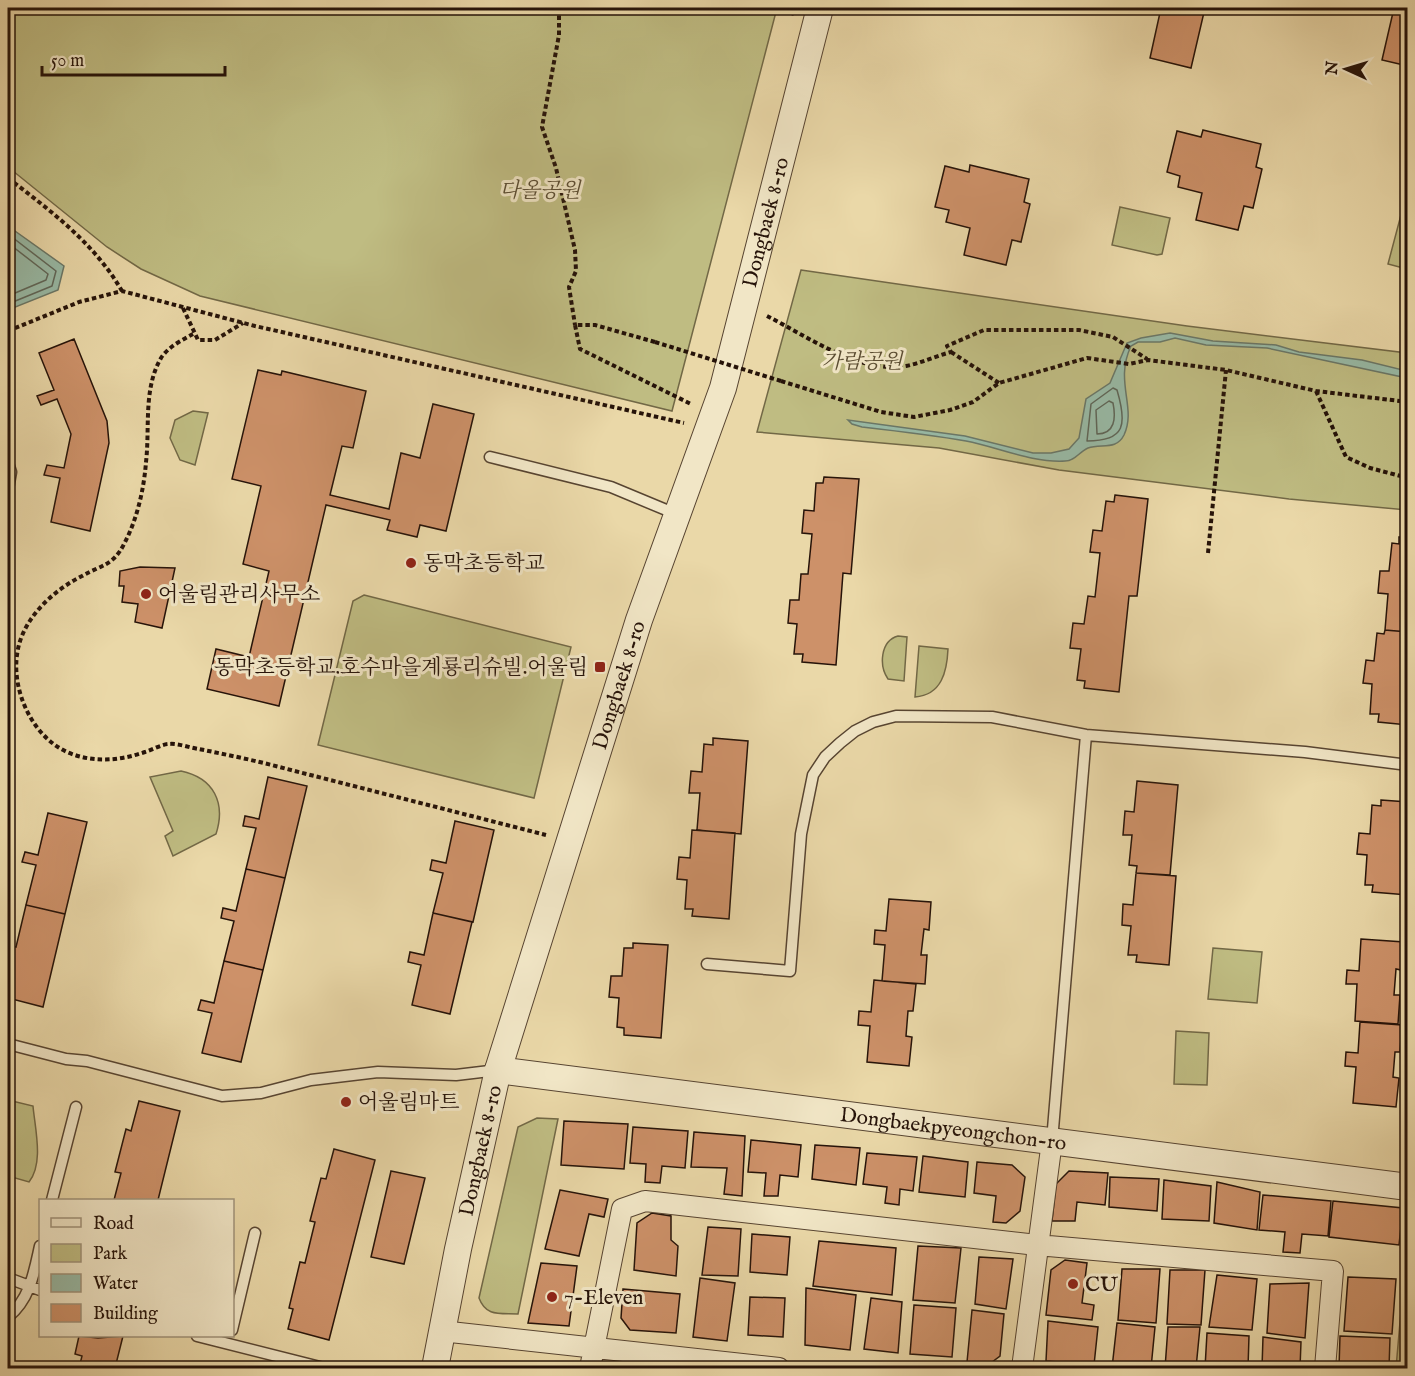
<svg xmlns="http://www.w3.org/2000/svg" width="1415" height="1376" font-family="'IM FELL English','Noto Serif KR',serif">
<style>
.green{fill:#bfbc82;stroke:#726846;stroke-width:1.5}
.water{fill:#98baa6;stroke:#6a7767;stroke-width:1.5}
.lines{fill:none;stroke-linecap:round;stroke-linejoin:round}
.shore{stroke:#5f6658;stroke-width:1.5}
.building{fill:#cd9169;stroke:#261309;stroke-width:1.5}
.service-casing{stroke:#574431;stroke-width:13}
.minor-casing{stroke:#574431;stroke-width:22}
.tertiary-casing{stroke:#574431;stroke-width:28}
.path{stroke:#261309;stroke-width:4;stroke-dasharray:4.5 3;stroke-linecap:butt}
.service{stroke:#f1e6c6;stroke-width:10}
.minor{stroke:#f1e6c6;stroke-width:20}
.tertiary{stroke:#f1e6c6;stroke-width:26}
.path-bridge{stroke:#261309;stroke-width:4;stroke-dasharray:4.5 3;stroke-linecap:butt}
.poi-dot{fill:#8f2418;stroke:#f1e6c6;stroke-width:2}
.labels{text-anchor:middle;stroke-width:6;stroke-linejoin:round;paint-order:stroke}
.park-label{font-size:21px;font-style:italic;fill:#5c4e33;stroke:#f1e6c6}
.street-label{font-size:21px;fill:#261309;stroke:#f1e6c6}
.poi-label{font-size:21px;fill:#261309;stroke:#f1e6c6;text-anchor:start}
</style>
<rect width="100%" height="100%" fill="#ead8a8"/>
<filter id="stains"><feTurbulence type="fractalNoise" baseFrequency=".00333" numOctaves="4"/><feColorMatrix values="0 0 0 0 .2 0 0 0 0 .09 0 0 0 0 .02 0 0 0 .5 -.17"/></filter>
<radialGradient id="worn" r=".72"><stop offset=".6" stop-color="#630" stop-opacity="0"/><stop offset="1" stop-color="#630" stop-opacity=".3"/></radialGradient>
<path class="green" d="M8,8H777L672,411L200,296L141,269L107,247L8,167Z
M1120,207L1170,218L1162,254L1157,255L1112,245Z
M1402,211L1407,213V269L1388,264Z
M801,270L1187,326L1407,353V510L1289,499L1059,470L939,448L757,432Z
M193,411L208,413L195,465L180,460L170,438L175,420Z
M364,595L571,647L534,798L318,745L353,601Z
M898,636L907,637L904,681L888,679C879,666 880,641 898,636Z
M919,646L948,649C947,671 942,695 915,697Z
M181,771C214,778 226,803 216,834L173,856L165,836L173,831L150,777Z
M1213,948L1262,952L1257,1003L1208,999Z
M1176,1031L1209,1033L1207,1085L1174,1084Z
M8,1100L33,1106C35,1129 44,1163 29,1182L8,1176Z
M537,1118L558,1119L518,1314C500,1313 486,1317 479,1298L518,1127Z
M1407,1242V1368H1396Z"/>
<path class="water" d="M8,226L64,266L58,290L8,310Z
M1170,333L1213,341L1276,345L1299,352L1362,360L1407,371V378L1267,348L1206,345L1175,338L1160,342H1138L1131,346C1114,382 1137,407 1124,435C1116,451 1101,443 1088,448C1079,452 1075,461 1065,461C1032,463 998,447 966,441C932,435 897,431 862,427L852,424L848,420L965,436L1033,453H1051L1069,449L1079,438L1086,399L1110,383L1127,343L1141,338Z"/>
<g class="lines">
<path class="shore" d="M8,234L56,271L52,286L8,304
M8,243L48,274L46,280L8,296
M1113,388L1117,390C1127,424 1126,441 1087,441L1091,404Z
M1109,401L1113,403C1116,418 1115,434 1097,434L1096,410Z"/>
</g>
<path class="building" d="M1161,8H1205L1191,68L1150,58Z
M1394,8H1408V66L1382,60Z
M1203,130L1261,144L1256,167L1262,169L1253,208L1244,206L1238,230L1196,220L1202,193L1178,187L1180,176L1167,172L1177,131L1201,137Z
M970,165L1029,179L1024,202L1030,204L1021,242L1012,240L1006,265L964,255L970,228L946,222L949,210L935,207L945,166L969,172Z
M74,339L107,421L109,443L90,531L51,522L60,478L44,475L47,465L64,468L71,434L57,399L41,405L37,396L54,390L39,353Z
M258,370L281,375L282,371L366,391L353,448L342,446L330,495L389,509L401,453L420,458L433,404L474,414L446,531L420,525L417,537L387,530L390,520L326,505L279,706L207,689L216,649L249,657L269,571L243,564L261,486L232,479Z
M824,477L859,479L851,574L843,573L836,665L802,662L803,654H794L797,624L788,623L790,600H799L801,574H808L812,534L802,533L804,510L814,511L816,483H823Z
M1115,495L1148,499L1137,596H1129L1119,692L1084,688L1085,681L1077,680L1081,649L1070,648L1073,623L1084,624L1088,596L1095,597L1100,553L1090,552L1093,530L1102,531L1106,501L1114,502Z
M1399,537H1408V632L1385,630L1388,594L1378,593L1380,571H1389L1392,543L1399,544Z
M140,567L175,568L162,628L135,622L138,604L122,602L124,586H119L120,571Z
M1385,630L1408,632V725L1378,722L1379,714H1370L1372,684L1363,683L1366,660L1374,661L1377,633L1384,634Z
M713,738L748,741L741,834L697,830L700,793H689L691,771L702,772L704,744L713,745Z
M268,777L307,786L285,878L246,869L256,828L243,826L245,816L259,819Z
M1137,781L1178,785L1170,875L1136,873L1137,866L1129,865L1132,835H1123L1125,811L1134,812Z
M1381,800L1408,802V895L1372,892L1373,885H1365L1367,855L1357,854L1359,833L1370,834L1372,805L1381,806Z
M48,813L87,822L65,914L26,905L36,865L22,862L25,852L38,855Z
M455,821L494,830L473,922L433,913L443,873L430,870L432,860L446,863Z
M692,830L735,833L729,919L692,916L693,909H685L687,880L677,879L679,857L690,858Z
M246,869L285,878L263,970L224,961L234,921L221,918L223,908L236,911Z
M1136,873L1176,876L1169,965L1136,962L1137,955H1128L1131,926L1122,925L1123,904L1133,905Z
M889,899L931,902L929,930L924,929L921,955H927L925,984L882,981L885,945L874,944L875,930L886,931Z
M26,905L65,914L43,1007L8,998V984L14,957L8,956V945L16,947Z
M433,913L472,922L450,1014L412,1005L421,965L408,962L410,952L424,955Z
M1361,939L1404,942L1401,970L1396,969L1394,995H1400L1398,1024L1355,1021L1357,984H1346L1347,970L1359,971Z
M633,943L668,945L661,1038L624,1035V1028L617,1027L619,998L609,997L611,976H622L624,948H633Z
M224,961L263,970L241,1062L202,1053L212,1013L198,1010L201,1000L214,1003Z
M874,980L916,984L913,1011H908L906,1036L912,1037L909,1066L867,1062L870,1026L858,1025L859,1011L871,1012Z
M1360,1022L1402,1025L1400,1052H1395L1393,1077L1399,1078L1396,1107L1353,1103L1356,1067L1345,1066L1346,1052L1358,1053Z
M139,1101L180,1111L158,1200H114L121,1173L115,1172L126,1129L131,1131Z
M564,1121L628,1124L624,1169L561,1165Z
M633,1127L688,1131L685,1168L662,1166L660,1183L645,1182L646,1164L630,1163Z
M694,1132L745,1136L742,1196L724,1194L727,1168L691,1167Z
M751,1140L801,1145L798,1177L780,1175L778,1196H764L766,1173L748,1172Z
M815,1145L860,1148L856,1185L812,1179Z
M334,1149L375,1160L329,1340L288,1329L293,1309L289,1308L300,1262L305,1263L315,1222L310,1221L321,1178L326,1179Z
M867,1153L917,1157L913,1191L900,1189L899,1205L885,1203L887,1187L863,1184Z
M923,1156L968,1162L965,1197L919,1192Z
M977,1162L1012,1165L1025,1177L1020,1211L1006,1223L993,1222L996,1196L974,1193Z
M391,1171L425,1178L404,1264L371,1257Z
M1069,1171L1108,1173L1105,1205L1077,1202L1075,1221H1052L1056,1184Z
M1110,1177L1159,1179L1157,1211L1109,1207Z
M1164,1180L1211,1186L1209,1221L1162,1219Z
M1217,1182L1260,1192L1257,1230L1214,1223Z
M560,1190L608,1199L604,1217L589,1214L579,1256L545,1249Z
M1263,1195L1331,1201L1328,1236L1302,1234L1300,1253L1283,1252L1285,1232L1259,1230Z
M1333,1201L1403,1208L1399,1245L1329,1237Z
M652,1213L671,1216V1240L678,1246L676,1276L634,1270L637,1223Z
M708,1227L741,1229L738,1276L702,1275Z
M752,1234L790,1237L787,1275L750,1272Z
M819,1241L896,1248L892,1295L813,1286Z
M918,1246L961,1248L955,1303L913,1300Z
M979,1257L1013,1259L1006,1309L975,1304Z
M1065,1260L1087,1263L1082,1303L1094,1305L1092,1320L1046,1315L1051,1270Z
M541,1263L577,1266L569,1326L528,1323Z
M1122,1269H1160L1156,1323L1118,1320Z
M1170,1270H1205L1201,1325L1167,1324Z
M1217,1275L1257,1279L1252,1330L1209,1327Z
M1348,1277L1396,1279L1392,1334L1344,1331Z
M700,1278L735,1283L727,1341L693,1337Z
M1309,1283L1305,1338L1267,1333L1270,1284Z
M806,1288L856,1295L850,1350L805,1345Z
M623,1289L680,1294L676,1333L630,1330L621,1318Z
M750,1297L785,1298L783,1337L748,1335Z
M871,1298L902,1302L898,1353L864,1349Z
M914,1305L956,1308L952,1357L910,1354Z
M972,1310L1004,1314L1000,1356L988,1365L967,1362Z
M1048,1321L1098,1327L1094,1365L1046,1361Z
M1117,1323L1155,1327L1151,1368H1112Z
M1168,1327H1200L1196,1368H1165Z
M1207,1333L1249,1336L1248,1368H1205Z
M79,1336L98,1338L123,1336L115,1368H68V1366L79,1368L82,1356L75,1354Z
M1340,1336L1390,1338L1389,1368H1339Z
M1263,1337L1301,1342L1300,1368H1262Z
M530,1362L561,1365L566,1368H520V1366Z"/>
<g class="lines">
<g class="service-casing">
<path id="service" d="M490,457L611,487L676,514
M8,463L11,472L8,489
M707,964L790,971L801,834L813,775L825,757L840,743L855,731L873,722L896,716L992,717L1086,735L1305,752L1408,765
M8,1044L66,1059L87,1061L222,1096L261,1093L311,1080L378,1072L456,1075L498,1070
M1052,1141L1086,735
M52,1200L76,1107
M8,1278L40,1290
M8,1317C30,1299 34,1273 40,1246
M232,1330L255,1233
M197,1336L324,1368"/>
</g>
<g class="minor-casing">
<path id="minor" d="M441,1331L779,1368
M590,1368L622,1209L645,1201L1037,1245L1333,1271L1325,1368
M1022,1368L1052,1141"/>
</g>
<g class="tertiary-casing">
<g id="tertiary">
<path id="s1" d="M498,1070L1408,1187"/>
<path id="s2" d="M435,1368L458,1249L498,1070L639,620L723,388L820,8"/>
</g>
</g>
<path class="path" d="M559,8V35L542,127L556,168L575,250L576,271L569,287L575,325
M778,8L794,14
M8,178C51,211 95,244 122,291
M183,308L198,340H215L243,323
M767,316C807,336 859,374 906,366C921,363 936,356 951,352L947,346L984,330H1079L1113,337L1147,359
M8,331L79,302L122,291L255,326L684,423
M193,334C182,340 168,347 161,358C143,389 150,428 146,462C144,489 137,520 124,544C113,566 101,565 82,576C52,591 21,620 17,655C12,691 32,736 67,752C92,763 119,761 145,752C152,750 162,744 169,744C178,743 190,748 199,749C228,755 258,761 287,769C373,791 460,813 546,835
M655,342L595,325H575L580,349L691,404
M951,352L999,383
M781,381L881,412L914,417L950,410L973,402L999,383L1087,358L1129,364L1148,360L1226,370L1316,391L1408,402
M1316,391L1346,457L1370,468L1408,478
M1208,553L1226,370"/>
<use href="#service" class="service"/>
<use href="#minor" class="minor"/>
<use href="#tertiary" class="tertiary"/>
<path class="path-bridge" d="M655,342L781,381"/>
</g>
<g class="poi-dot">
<circle cx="411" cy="563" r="6"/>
<circle cx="146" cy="594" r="6"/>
<rect x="594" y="661" width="12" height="12" rx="3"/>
<circle cx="346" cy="1102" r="6"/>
<circle cx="1073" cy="1284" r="6"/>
<circle cx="552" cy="1297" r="6"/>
</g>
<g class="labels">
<g class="park-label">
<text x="540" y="197">다올공원</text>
<text x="862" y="368">가람공원</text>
</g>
<g class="street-label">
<text dy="7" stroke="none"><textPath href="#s2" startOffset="1194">Dongbaek 8-ro</textPath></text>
<text dy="7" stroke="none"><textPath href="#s2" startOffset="708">Dongbaek 8-ro</textPath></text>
<text dy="7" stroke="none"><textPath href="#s1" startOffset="459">Dongbaekpyeongchon-ro</textPath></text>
<text dy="7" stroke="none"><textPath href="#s2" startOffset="222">Dongbaek 8-ro</textPath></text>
</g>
<g class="poi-label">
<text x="423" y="570">동막초등학교</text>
<text x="158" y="601">어울림관리사무소</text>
<text x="588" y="674" text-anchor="end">동막초등학교.호수마을계룡리슈빌.어울림</text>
<text x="358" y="1109">어울림마트</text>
<text x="1085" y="1291">CU</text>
<text x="564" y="1304">7-Eleven</text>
</g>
</g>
<rect width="1415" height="1376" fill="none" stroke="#ead8a8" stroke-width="30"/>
<rect x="9" y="9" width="1397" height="1358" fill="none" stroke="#261309" stroke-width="3"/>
<rect x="15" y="15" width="1385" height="1346" fill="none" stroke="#261309" stroke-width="1.5"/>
<rect x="39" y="1199" width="195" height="138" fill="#f1e6c6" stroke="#a0927a" stroke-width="1.5"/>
<rect x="51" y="1218" width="30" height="9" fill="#f1e6c6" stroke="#a0927a" stroke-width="1.5"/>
<text x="93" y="1229" font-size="18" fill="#261309">Road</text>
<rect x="51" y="1244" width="30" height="18" fill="#bfbc82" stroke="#a0927a" stroke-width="1.5"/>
<text x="93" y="1259" font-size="18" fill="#261309">Park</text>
<rect x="51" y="1274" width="30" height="18" fill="#98baa6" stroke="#a0927a" stroke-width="1.5"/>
<text x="93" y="1289" font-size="18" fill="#261309">Water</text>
<rect x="51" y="1304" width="30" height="18" fill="#cd9169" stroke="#a0927a" stroke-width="1.5"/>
<text x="93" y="1319" font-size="18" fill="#261309">Building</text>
<g transform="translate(1346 69) rotate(274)" stroke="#f1e6c6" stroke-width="4.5" paint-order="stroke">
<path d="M0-4.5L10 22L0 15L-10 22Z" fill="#261309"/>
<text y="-9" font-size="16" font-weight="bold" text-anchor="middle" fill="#261309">N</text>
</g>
<path d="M42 66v9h183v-9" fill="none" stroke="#261309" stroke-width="3"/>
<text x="51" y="66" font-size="18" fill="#261309" stroke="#f1e6c6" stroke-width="4.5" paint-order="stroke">50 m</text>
<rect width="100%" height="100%" filter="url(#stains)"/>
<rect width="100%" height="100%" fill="url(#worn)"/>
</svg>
